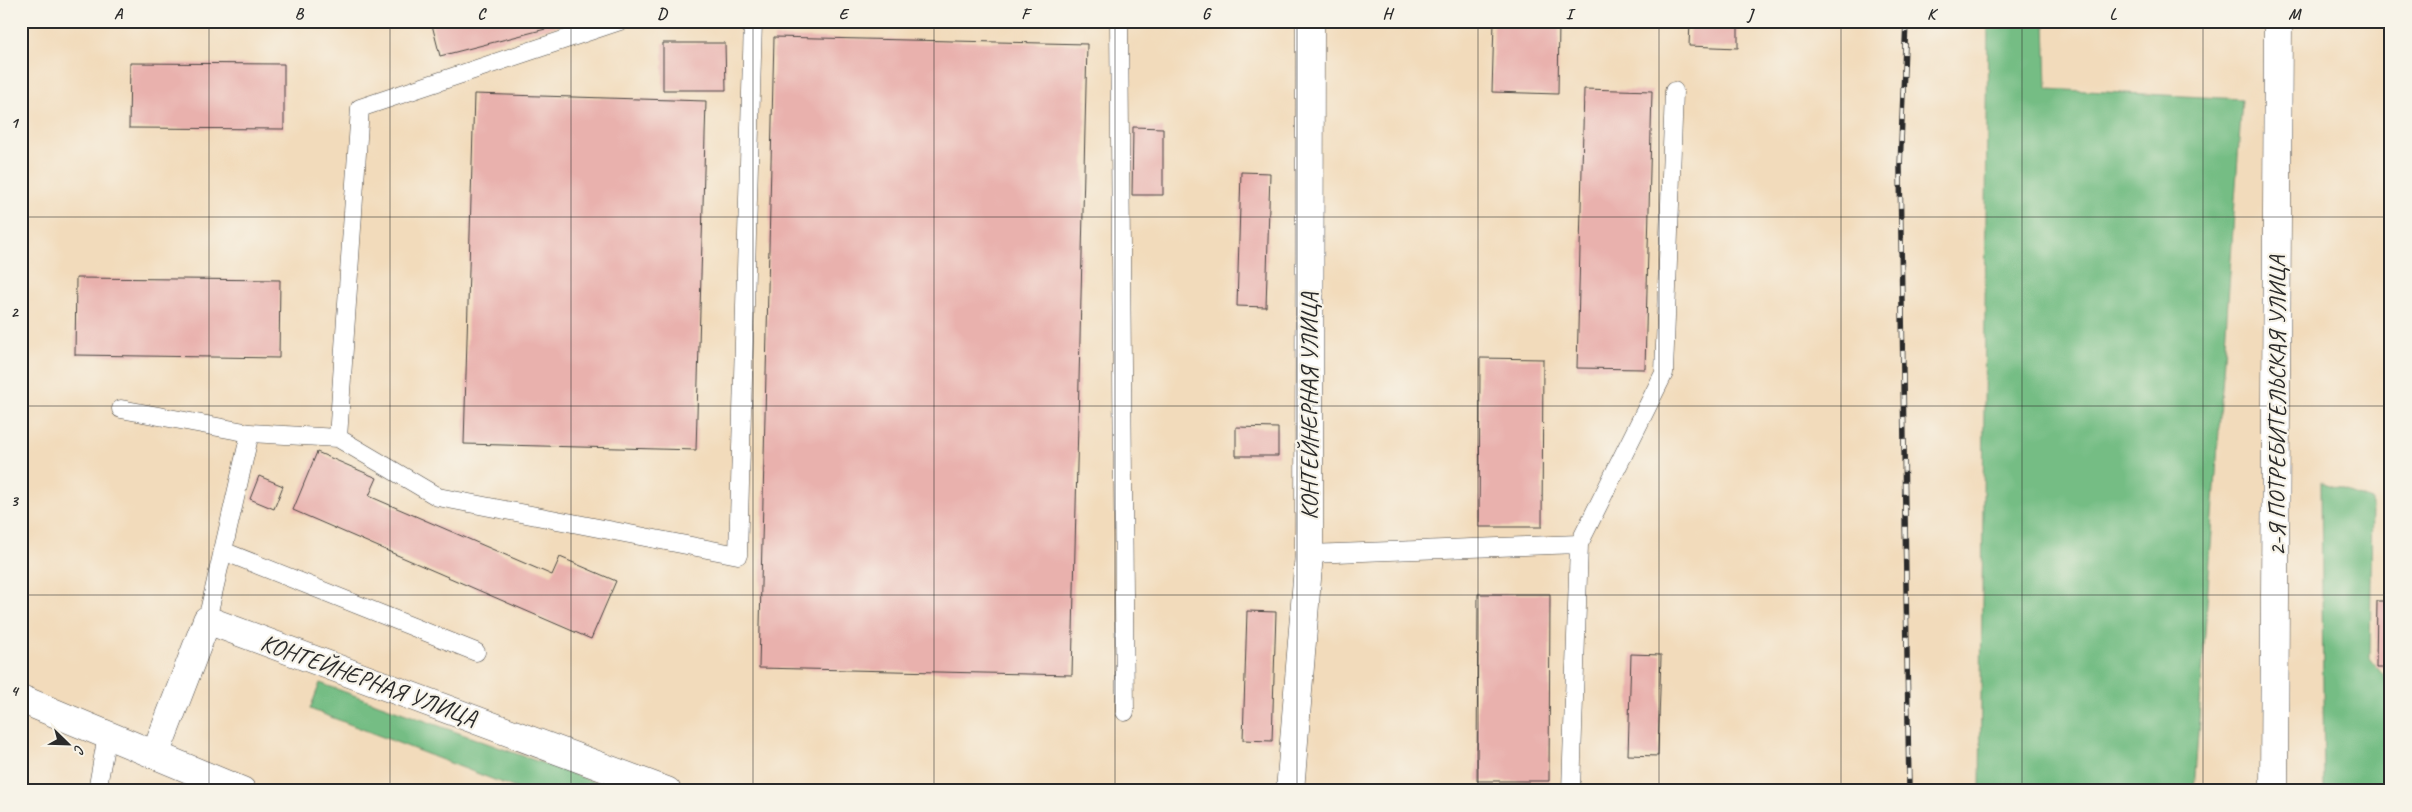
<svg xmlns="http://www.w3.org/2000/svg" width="2412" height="812" font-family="Caveat,sans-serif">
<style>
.forest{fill:#74bd84;stroke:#507458}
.building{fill:#e9b1ad}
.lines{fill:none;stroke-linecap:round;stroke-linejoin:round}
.service-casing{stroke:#494541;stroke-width:19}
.minor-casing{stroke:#494541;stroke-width:29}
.primary-casing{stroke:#494541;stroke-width:29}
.service{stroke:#fff;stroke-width:18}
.minor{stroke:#fff;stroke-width:28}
.primary{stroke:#fff;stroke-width:28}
.rail-casing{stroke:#2b2b2b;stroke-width:5.5}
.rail{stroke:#f7f3e8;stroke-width:4;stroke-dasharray:11;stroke-linecap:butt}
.grid{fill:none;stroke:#2b2b2b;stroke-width:1;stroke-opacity:0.55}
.labels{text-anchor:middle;stroke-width:4.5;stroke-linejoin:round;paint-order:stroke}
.street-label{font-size:24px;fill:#2b2b2b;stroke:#f7f3e8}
.neatline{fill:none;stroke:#2b2b2b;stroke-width:2}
.grid-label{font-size:16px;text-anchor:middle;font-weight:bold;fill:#2b2b2b}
</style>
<rect width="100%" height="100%" fill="#f7f3e8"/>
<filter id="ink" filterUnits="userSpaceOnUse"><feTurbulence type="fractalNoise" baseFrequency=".02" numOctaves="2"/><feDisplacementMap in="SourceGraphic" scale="10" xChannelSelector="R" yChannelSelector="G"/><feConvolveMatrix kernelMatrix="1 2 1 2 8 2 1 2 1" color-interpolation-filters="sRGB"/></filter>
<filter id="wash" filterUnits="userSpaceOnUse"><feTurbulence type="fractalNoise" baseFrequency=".0096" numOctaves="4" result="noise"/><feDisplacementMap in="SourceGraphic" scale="20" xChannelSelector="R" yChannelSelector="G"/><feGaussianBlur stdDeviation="1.12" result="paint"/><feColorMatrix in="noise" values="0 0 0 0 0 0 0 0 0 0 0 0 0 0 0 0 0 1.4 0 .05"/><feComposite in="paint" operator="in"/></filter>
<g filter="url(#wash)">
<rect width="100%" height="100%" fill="#f2dbbb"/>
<path class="forest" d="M1988,21H2045L2047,89L2242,99L2194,791H1980Z
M2321,482L2372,500L2370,658L2391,686V791H2324Z
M320,683L620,791H523L310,709Z"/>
<g id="blocks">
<path class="building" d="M431,21H560L561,25L440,56Z
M1494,21H1559L1558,94L1492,92Z
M1690,21H1738V48L1689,46Z
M2387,29H2391V241H2388Z
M774,37L1087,44L1072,675L759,668Z
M663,43H725L726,90H663Z
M130,63L284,64V129L129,128Z
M1584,89L1652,91L1645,369L1577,368Z
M474,94L706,101L696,450L464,444Z
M1133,127L1163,128V195H1132Z
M1241,172L1270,173L1266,307L1237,306Z
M76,278L280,280L279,358L75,355Z
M1480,358L1543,359L1542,527H1479Z
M1236,427L1278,428V456H1236Z
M317,452L377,478L369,496L552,575L560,557L616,581L591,639L293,510Z
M259,476L283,486L274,509L250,499Z
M1478,594H1550L1549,781H1477Z
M2377,601H2391V668H2376Z
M1247,611L1276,612L1272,741L1243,740Z
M1631,654L1661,655L1658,756L1628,755Z"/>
</g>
</g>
<g filter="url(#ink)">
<use href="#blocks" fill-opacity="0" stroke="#494541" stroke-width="1"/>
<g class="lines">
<g class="service-casing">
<path id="service" d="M1119,21L1125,712
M121,409L250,433
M338,438L360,108L620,21
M223,551L476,652
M1309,554L1579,544
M207,620L250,433L338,438L438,497L738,555L753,21
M97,791L107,735
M1571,791L1579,544L1664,373L1674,91"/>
</g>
<g class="minor-casing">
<path id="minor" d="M155,755L207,620L667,791
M1290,791L1309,554L1310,21
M2274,791L2278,21"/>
</g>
<g class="primary-casing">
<path id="primary" d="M21,699L242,791"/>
</g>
<use href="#service" class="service"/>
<use href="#minor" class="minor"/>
<use href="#primary" class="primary"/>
<g class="rail-casing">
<path id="rail" d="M1906,21L1900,167L1909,791"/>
</g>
<use href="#rail" class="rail"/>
</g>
</g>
<path class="grid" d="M209,21V791M390,21V791M571,21V791M753,21V791M934,21V791M1115,21V791M1297,21V791M1478,21V791M1659,21V791M1841,21V791M2022,21V791M2203,21V791M21,217H2391M21,406H2391M21,595H2391"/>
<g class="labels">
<g class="street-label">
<text transform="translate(1309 406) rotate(-90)" y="8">КОНТЕЙНЕРНАЯ УЛИЦА</text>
<text transform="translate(2277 406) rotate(-90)" y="8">2-Я ПОТРЕБИТЕЛЬСКАЯ УЛИЦА</text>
<text transform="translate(369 680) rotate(20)" y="8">КОНТЕЙНЕРНАЯ УЛИЦА</text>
</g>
</g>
<rect width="2412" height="812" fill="none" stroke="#f7f3e8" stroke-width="55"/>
<g transform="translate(68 744) rotate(113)" stroke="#f7f3e8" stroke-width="4" paint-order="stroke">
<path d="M0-4L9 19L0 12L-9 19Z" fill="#2b2b2b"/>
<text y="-8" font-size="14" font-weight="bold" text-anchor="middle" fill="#2b2b2b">С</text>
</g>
<rect x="28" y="28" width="2356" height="756" class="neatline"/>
<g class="grid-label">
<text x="118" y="19">A</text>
<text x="299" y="19">B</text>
<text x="481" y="19">C</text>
<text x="662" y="19">D</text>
<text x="843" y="19">E</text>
<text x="1025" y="19">F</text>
<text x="1206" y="19">G</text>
<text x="1387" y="19">H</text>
<text x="1569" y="19">I</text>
<text x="1750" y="19">J</text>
<text x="1931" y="19">K</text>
<text x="2113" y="19">L</text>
<text x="2294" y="19">M</text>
<text x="14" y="128">1</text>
<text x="14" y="317">2</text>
<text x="14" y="506">3</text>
<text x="14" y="696">4</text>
</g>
</svg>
